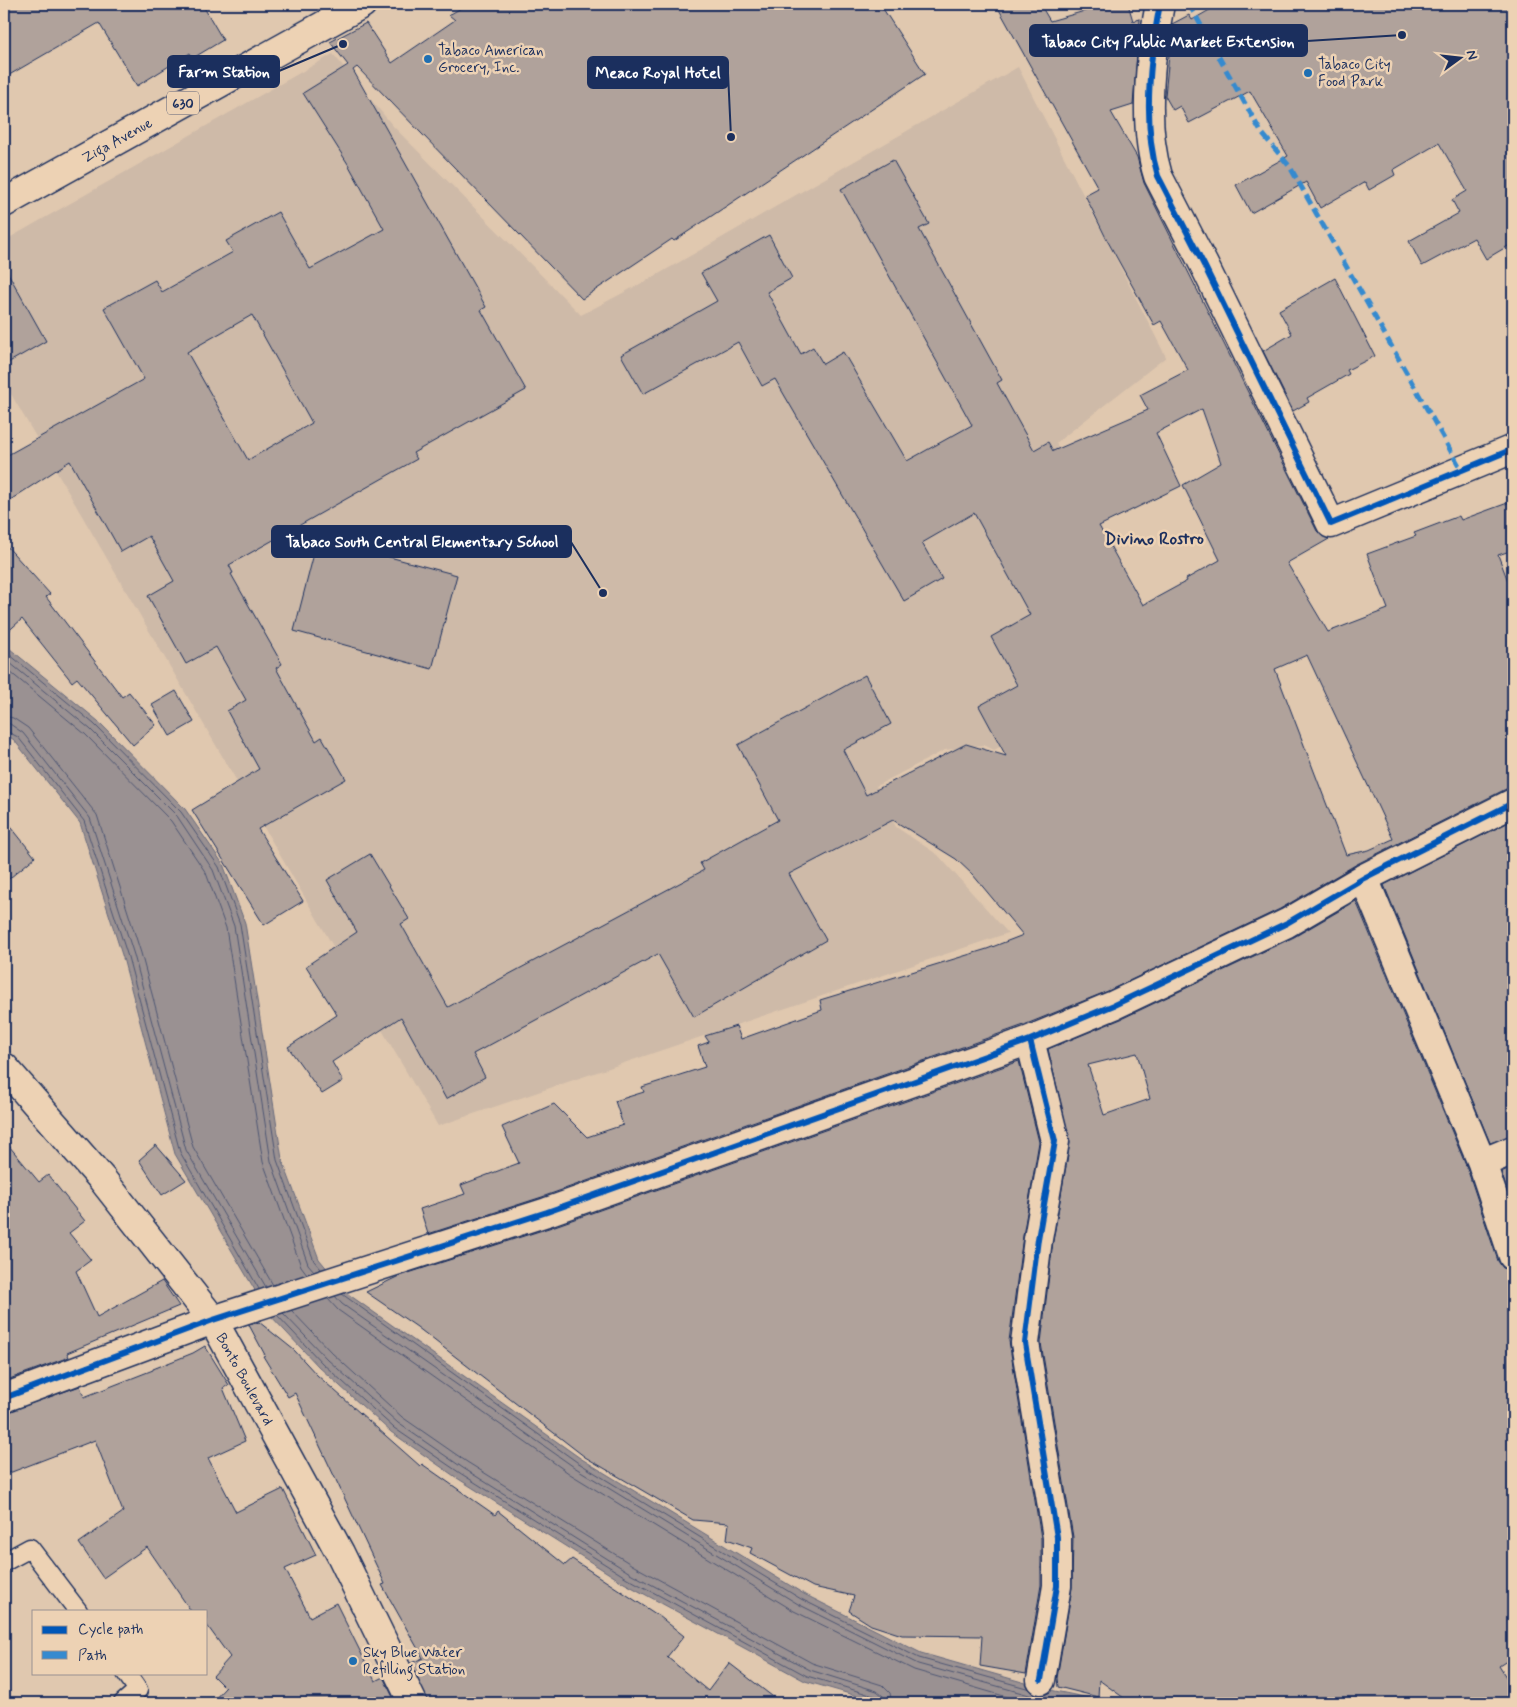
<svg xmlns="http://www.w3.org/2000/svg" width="1517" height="1707" font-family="Mynerve,sans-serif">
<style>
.built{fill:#cebaa8}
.water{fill:#9a9192;stroke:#676a7d}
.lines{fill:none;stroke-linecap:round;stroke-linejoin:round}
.shore{stroke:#4e5673;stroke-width:1}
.building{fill:#b0a29b;stroke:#1b2f5e;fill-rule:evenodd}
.service-casing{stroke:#1b2f5e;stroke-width:21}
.minor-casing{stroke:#1b2f5e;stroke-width:31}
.primary-casing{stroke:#1b2f5e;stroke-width:31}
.service{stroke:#edd2b4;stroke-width:18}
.minor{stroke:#edd2b4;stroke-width:28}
.primary{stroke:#edd2b4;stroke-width:28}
.quiet{stroke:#368acf;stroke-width:5;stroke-dasharray:10 5;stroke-linecap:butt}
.cycleway-casing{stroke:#edd2b4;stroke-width:9}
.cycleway{stroke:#0057b8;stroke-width:6}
.poi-dot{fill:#1f6fb2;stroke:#edd2b4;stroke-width:2}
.labels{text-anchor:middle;stroke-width:5;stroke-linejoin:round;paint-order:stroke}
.shield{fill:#edd2b4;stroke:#5a6078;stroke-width:1}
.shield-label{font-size:14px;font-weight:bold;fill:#1b2f5e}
.poi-label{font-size:15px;fill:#1b2f5e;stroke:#edd2b4;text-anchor:start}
.street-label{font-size:15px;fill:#1b2f5e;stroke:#edd2b4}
.quarter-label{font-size:18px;font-weight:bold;fill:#1b2f5e;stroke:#edd2b4}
.leader{fill:none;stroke:#1b2f5e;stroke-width:2}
.callout-dot{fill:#1b2f5e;stroke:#edd2b4;stroke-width:2}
.callout{fill:#1b2f5e;stroke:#1b2f5e;stroke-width:2}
.callout-label{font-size:16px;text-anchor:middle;font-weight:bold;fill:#fff}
</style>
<rect width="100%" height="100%" fill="#e0c8af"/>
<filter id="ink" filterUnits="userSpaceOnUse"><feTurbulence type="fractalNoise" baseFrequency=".02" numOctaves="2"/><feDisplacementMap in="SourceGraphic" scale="10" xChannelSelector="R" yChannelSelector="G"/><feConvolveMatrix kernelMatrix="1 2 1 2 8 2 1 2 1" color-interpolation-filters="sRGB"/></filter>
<g filter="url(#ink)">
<path class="built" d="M333,54L393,126L581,315L657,275L1018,67L1166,357L1056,443L1102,529L1058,555L1050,719L994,750L984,745L945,750L876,786L896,827L938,855L1008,933L438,1126L4,382V241Z"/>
<path class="water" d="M4,644L98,721L185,809L223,864L245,923L282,1159L319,1259L348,1294L580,1458L804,1594L921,1653L1050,1690L1114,1703H881L805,1681L624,1583L457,1478L391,1432L319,1367L269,1314L175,1154L123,958L80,823L14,740L4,733Z"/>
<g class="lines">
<path class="shore" d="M4,650L94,724L181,812L219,867L240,924L277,1160L314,1261L321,1269
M4,658L90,729L177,816L213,870L234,926L271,1161L308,1264L314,1271
M4,667L85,734L171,821L206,873L226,928L263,1162L301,1266L307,1274
M4,716L13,718L28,728L97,815L141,953L193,1147L273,1285
M4,723L10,724L23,733L90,818L134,955L186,1150L266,1287
M4,730L18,737L84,821L128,957L180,1152L259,1289
M342,1294L577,1462L801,1599L919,1658L1030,1689
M335,1296L342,1304L574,1467L798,1604L918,1664L1058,1703
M328,1299L338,1310L570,1474L794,1611L914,1670L1028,1703
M291,1310L332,1353L402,1417L467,1462L634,1566L812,1663L882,1685L890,1693L892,1703
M283,1313L327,1359L398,1423L463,1468L630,1573L810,1670L877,1691L883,1696L885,1703
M277,1315L322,1363L394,1428L460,1473L627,1578L807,1676L874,1696L878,1703"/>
</g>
<path class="building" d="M4,4H202L223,40L193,58L190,53L137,86L99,23L4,78Z
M468,4H880L925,74L674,241L672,239L582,299L357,67L353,70L486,307L481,310L526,390L413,453L417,459L229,565L233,573L231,574L282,664L276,668L316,741L322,737L346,779L258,829L303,901L264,925L192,810L259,769L227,711L246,700L216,647L186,664L148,596L174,581L149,536L121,552L70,461L4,504V457L144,379L104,308L155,280L162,292L233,252L226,241L278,212L310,269L384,229L348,164L303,93L348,65L330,42L366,23L392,63L455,20L449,15ZM252,315L312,423L248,460L187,352Z
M996,4H1040L1050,21L1109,4H1128L1133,21L1140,19L1133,105L1111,112L1137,157L1144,183L1317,531L1322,536L1329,539L1287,563L1328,632L1388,609L1367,554L1416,536L1414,533L1459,516L1461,520L1513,501V550L1498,555L1513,594V787L1506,789L1357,864L1280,909L1108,991L1024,1025L542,1197L428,1234L420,1209L465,1194L461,1185L519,1163L502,1127L554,1104L587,1137L623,1125L615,1101L644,1092L642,1087L705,1067L698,1046L709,1042L705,1036L736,1026L741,1039L822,1010L820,1000L987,949L1023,935L973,875L956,859L893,820L789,874L826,940L694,1017L658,954L473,1054L485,1077L446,1099L401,1017L332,1062L343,1081L322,1094L288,1047L337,1015L306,966L357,932L327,880L370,854L409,919L401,924L448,1007L704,870L700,863L778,820L738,745L865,675L891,724L843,750L866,795L966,744L1006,756L979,706L1017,685L991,637L1030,615L974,513L922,543L942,579L904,601L775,379L762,386L738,342L643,394L621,355L717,301L701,273L769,235L792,278L767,292L801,354L813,347L823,364L843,352L907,461L972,425L841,189L893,160L929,224L919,229L1002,380L997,383L1034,450L1048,442L1053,451L1148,410L1140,395L1188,370L1161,321L1154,325L1107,240L1085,195L1098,188ZM1202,409L1221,463L1183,485L1220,560L1186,579L1187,581L1143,605L1099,526L1181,486L1156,433ZM1307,655L1393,839L1369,850L1346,855L1275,669Z
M1220,4H1513V243L1486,259L1474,238L1422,266L1409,241L1459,213L1452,200L1467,191L1439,143L1393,170L1395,175L1369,190L1365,182L1320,208L1306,182L1251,213L1236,185L1288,156L1250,91L1189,123L1180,106L1173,110L1165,96L1172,24L1189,15L1192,20Z
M4,266L46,341L4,365Z
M1335,278L1375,356L1347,370L1349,374L1307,398L1309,402L1293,411L1263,351L1292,334L1279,310Z
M318,538L457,575L432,669L294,631Z
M4,543L50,594L46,597L122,697L129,692L156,725L133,745L77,678L72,682L22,619L4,635Z
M176,691L194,722L170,736L152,705Z
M4,818L35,857L4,883Z
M1513,820V1135L1490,1143L1384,885Z
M1356,901L1467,1168L1498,1261L1503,1268L1513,1271V1657L1499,1666L1513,1688V1703H1131L1099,1680L1098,1697L1058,1687L1057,1678L1072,1588L1073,1537L1041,1343L1053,1241L1070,1143L1048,1049L1121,1019L1294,937ZM1137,1053L1150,1099L1104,1115L1088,1065Z
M1019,1061L1039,1142L1023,1236L1009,1341L1041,1538V1585L1026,1674L980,1666L982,1636L902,1635L871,1625L849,1611L854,1596L813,1587L750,1553L752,1548L727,1539L729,1523L693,1520L585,1457L417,1327L366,1292L399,1276L552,1227Z
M4,1140L39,1182L48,1175L85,1221L69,1233L91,1260L76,1271L97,1317L162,1281L179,1306L67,1353L69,1357L4,1381Z
M156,1145L186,1180L162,1195L139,1160Z
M1513,1167V1207L1501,1172Z
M259,1322L294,1350L317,1375L420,1466L422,1464L495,1515L498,1511L565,1565L572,1559L659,1616L684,1636L667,1657L708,1691L729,1663L781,1703H428L411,1663L423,1658L382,1585L385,1584L295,1393L288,1397L263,1356L265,1355L249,1325Z
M205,1346L229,1385L223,1388L245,1441L208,1458L236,1512L283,1489L316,1555L285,1569L310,1617L336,1603L375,1681L383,1677L396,1703H211L225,1688L213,1676L230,1657L206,1624V1611H191L147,1547L103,1578L79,1543L123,1512L95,1440L4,1475V1413L80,1386L84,1397L153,1370V1369L193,1353Z"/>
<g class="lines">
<g class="service-casing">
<path id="service" d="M4,1562L30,1548L78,1611
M123,1703L138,1690L126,1673"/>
</g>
<g class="minor-casing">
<path id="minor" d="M1160,4C1150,56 1142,124 1158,176L1204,265L1331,524L1513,449
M1364,878L1482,1163L1513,1256
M1030,1040L1055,1141L1038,1239L1025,1343L1057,1537V1586L1041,1680
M4,1067L102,1179L213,1320L340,1553L413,1703
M1482,1163L1513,1150
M4,1398L213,1320L547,1212L1030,1040L1114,1005L1287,923L1364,878L1513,803"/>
</g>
<g class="primary-casing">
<path id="primary" d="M4,203L362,4"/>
</g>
<use href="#service" class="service"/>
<use href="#minor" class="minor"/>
<use href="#primary" class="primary"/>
<path class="quiet" d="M1189,4L1261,132L1290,167L1461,469"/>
<g class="cycleway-casing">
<path id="cycleway" d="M1160,4C1150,56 1142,124 1158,176L1204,265L1331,524L1513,449
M1030,1040L1055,1141L1038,1239L1025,1343L1057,1537V1586L1041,1680
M4,1398L213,1320L547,1212L1030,1040L1114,1005L1287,923L1364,878L1513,803"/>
</g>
<use href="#cycleway" class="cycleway"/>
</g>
</g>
<g class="poi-dot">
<circle cx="428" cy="59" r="5"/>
<circle cx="1308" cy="73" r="5"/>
<circle cx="353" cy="1661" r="5"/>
</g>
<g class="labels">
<rect class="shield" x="167" y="91.5" width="32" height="23" rx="4"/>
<g class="shield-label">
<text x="183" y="108">630</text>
</g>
<g class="poi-label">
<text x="438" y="55">Tabaco American<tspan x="438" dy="17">Grocery, Inc.</tspan></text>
<text x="1318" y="69">Tabaco City<tspan x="1318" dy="17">Food Park</tspan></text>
<text x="363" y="1657">Sky Blue Water<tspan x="363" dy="17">Refilling Station</tspan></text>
</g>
<g class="street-label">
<text transform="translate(117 140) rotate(-29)" y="5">Ziga Avenue</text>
<text transform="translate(245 1379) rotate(61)" y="5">Bonto Boulevard</text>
</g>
<g class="quarter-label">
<text x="1154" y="544">Divino Rostro</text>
</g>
</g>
<path class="leader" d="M1402 35L1307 41M343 44L279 71M731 137L728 73M603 593L571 542"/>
<g class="callout-dot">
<circle cx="1402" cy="35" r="5"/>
<circle cx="343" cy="44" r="5"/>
<circle cx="731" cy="137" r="5"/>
<circle cx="603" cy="593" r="5"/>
</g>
<g class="callout">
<rect x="1030" y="25" width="277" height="31" rx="5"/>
<rect x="168" y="56" width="111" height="31" rx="5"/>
<rect x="588" y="57" width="140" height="31" rx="5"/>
<rect x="272" y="526" width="299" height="31" rx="5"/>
</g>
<g class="callout-label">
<text x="1168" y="47">Tabaco City Public Market Extension</text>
<text x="224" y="77">Farm Station</text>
<text x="658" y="78">Meaco Royal Hotel</text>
<text x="422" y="547">Tabaco South Central Elementary School</text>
</g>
<rect width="1517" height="1707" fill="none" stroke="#edd2b4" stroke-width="20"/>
<rect x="10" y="10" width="1497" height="1687" fill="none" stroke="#1b2f5e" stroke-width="2" filter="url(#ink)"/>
<rect x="32" y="1610" width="175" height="65" fill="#edd2b4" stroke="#999192"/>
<rect x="42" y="1626" width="25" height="8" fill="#0057b8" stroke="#999192"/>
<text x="78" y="1634" font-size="15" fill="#1b2f5e">Cycle path</text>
<rect x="42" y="1651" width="25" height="8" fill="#368acf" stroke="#999192"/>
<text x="78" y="1660" font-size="15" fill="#1b2f5e">Path</text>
<g transform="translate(1460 58) rotate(75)" stroke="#edd2b4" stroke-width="4" paint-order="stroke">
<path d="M0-4L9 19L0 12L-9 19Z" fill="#1b2f5e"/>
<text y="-8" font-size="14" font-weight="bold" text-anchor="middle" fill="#1b2f5e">N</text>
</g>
</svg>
